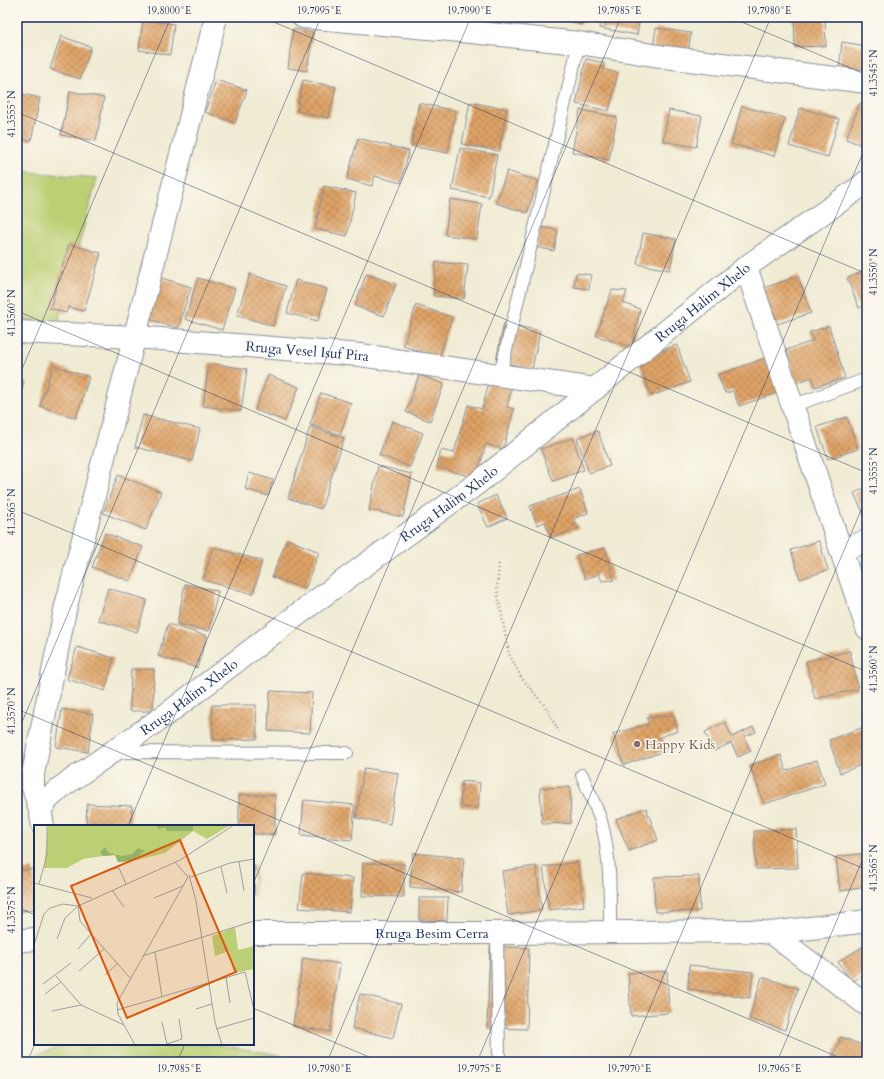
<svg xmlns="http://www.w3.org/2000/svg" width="884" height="1079" font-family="Cardo,serif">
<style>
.green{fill:#bbd074;stroke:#6b8069}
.building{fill:url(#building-cross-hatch)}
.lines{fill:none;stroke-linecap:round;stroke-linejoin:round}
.service-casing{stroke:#868d98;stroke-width:14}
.minor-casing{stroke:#868d98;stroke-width:24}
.tertiary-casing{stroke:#868d98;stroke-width:24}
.path{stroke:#868d98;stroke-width:2.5;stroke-dasharray:1 3;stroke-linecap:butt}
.service{stroke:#fff;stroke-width:12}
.minor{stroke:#fff;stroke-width:22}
.tertiary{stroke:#fff;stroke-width:22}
.ticks{fill:none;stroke:#1b2f5e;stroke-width:1;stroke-opacity:0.45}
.education-dot{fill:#8d6e63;stroke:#fbf7ec;stroke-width:1.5}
.labels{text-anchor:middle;stroke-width:3;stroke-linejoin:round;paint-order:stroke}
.street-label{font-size:14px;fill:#1b2f5e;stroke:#fbf7ec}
.education-label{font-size:14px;fill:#785e54;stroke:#fbf7ec;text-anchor:start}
.inset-road{fill:none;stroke:#9ba0a4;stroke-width:1}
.view{fill:#de5710;fill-opacity:0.15;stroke:#de5710;stroke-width:2}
.inset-edge{fill:none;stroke:#1b2f5e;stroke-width:2}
.neatline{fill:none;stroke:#1b2f5e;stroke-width:1.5}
.ticks-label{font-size:10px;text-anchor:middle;fill:#1b2f5e}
</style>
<defs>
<pattern id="building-cross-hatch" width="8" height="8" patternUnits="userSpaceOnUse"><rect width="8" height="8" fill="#dfa366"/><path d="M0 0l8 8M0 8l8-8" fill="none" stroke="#b48557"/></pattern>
</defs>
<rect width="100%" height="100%" fill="#fbf7ec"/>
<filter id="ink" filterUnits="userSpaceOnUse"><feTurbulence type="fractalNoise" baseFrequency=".025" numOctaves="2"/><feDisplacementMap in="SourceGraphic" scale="8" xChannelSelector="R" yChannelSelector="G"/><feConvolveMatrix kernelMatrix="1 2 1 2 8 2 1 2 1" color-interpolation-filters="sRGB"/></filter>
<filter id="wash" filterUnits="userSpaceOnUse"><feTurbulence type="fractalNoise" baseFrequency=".012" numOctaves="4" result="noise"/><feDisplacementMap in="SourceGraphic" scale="16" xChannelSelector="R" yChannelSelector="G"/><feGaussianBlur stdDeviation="0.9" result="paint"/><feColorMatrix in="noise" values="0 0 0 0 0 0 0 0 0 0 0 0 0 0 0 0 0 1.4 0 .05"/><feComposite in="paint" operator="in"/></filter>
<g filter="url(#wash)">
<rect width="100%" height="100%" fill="#f0ebd3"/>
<path class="green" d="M17,171L97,178L58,322L17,320Z
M71,1044H214L322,1062H17V1059Z"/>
<g id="blocks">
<path class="building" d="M495,17H528L525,30L494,24Z
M558,17H584L581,25Z
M601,17H640L637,35L599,28Z
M794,17H825L826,46L795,47Z
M143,20L174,24L170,55L139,50Z
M656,28L691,33L688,53L653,48Z
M293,29L313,32L307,71L288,68Z
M61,36L91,47L80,79L50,69Z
M842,42L867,46V74L839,70Z
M586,59L604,63L603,69L618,73L609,111L576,104Z
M216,80L247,90L235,123L205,112Z
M303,80L336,87L329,118L297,111Z
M70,91L104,98L96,141L61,135Z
M17,93L40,98L31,141L17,138Z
M470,102L507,109L499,151L462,144Z
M419,103L456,111L448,153L411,146Z
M860,103L867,106V147L846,139Z
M742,106L785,118L774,156L731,144Z
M800,108L839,119L828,157L789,146Z
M580,110L617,117L609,160L572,152Z
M669,110L702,116L696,147L663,141Z
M358,138L409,151L401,183L375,176L372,186L347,179Z
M460,148L497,155L489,197L452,190Z
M507,171L538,181L527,213L496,203Z
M324,186L356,193L347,236L315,229Z
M450,199L482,204L477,239L445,235Z
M540,227L558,230L554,251L536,247Z
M643,233L676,239L670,270L637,264Z
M69,244L101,253L84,311L68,307L66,313L50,308Z
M436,262L468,265L464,299L433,296Z
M867,270V305L859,308L847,278Z
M576,273L591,275L589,289L574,287Z
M250,274L286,286L273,326L237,315Z
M366,274L396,284L384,316L355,306Z
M155,276L191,287L178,328L142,317Z
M798,276L811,313L771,326L758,290Z
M198,278L235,289L222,330L185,319Z
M296,280L327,289L318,321L287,313Z
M612,290L627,291L623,303L640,309L632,347L596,336Z
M416,305L452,317L439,358L403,346Z
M504,323L540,331L532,369L496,361Z
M829,326L845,378L815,387L812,377L796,383L786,350L813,341L810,332Z
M677,345L690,382L651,396L638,359Z
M768,357L780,392L739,406L733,391L725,393L718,375Z
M209,363L247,369L241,411L203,406Z
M53,365L89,377L76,418L40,406Z
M268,375L299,387L285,421L255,410Z
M419,375L444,384L430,421L406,412Z
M17,379L24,381L18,407H17Z
M490,379L512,385L507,407L514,409L503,449L486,444L476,478L437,467L441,450L454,453L468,405L482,409Z
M321,393L351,403L340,435L310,425Z
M143,415L200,429L192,461L135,447Z
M847,417L858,449L828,459L817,427Z
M392,421L423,433L410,467L379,455Z
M310,427L344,438L321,509L288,498Z
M598,431L610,466L589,473L577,438Z
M573,438L584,470L553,481L541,449Z
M378,466L412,474L403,517L369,510Z
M249,473L273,480L268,496L245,489Z
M118,475L161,492L146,530L103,513Z
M867,487V521L854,493Z
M580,489L588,513L573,519L579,528L551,538L545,522L537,525L530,506Z
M496,495L507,518L488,527L477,504Z
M105,533L143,547L130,581L92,567Z
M287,539L319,552L305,589L272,577Z
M819,541L828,570L800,579L791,550Z
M213,547L262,561L253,594L203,580Z
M605,548L614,580L602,581L599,574L585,579L576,555Z
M185,584L218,591L209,631L177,624Z
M108,588L147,600L137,632L98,620Z
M168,624L207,636L197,668L158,656Z
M77,647L114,658L105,691L67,679Z
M850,651L858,689L815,699L806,661Z
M131,669H154L153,711H130Z
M270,691L312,693L310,733L268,731Z
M212,705H256L257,739L213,740Z
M62,709L93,714L88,752L56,747Z
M673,715L678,731L660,737L665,751L624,765L613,734L649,724L647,718Z
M725,722L732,737L753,727L756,732L744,737L751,751L738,757L731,743L714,751L705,732Z
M867,726V763L840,773L829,740Z
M17,753L27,756L23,769L17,767Z
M781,755L786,771L817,760L825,784L764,804L750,765Z
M364,768L398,773L390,824L356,818Z
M462,781L480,783L478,808L460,807Z
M570,787L571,823L542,824L540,788Z
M239,795H275V834H253V826H239Z
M304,800L355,805L352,840L301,835Z
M87,804L132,806L131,826H86Z
M646,808L658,840L629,851L616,819Z
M796,829L798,868L756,869L754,831Z
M413,853L464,858L461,892L410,887Z
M867,853V887L840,891L836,857Z
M578,862L584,906L549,910L543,867Z
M363,863L404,864V897L362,896Z
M253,866H255L254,897H253Z
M536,866L542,910L508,915L502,871Z
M33,869L35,884V909L17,912V871Z
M303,873L353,878L350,912L299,908Z
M699,876L700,911L655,912L654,877Z
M419,898H448L447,921L419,920Z
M867,944V972L852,982L838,962Z
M490,946L529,948L527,1029L487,1028Z
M303,958L340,964L330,1032L293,1026Z
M689,965L753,972L750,998L688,989Z
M667,971L669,1013L631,1016L628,973Z
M762,977L798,988L785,1030L749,1019Z
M360,994L401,1004L393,1038L352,1028Z
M841,1037L867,1047V1062H831Z"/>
</g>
</g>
<g filter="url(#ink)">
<use href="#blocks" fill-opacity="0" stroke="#868d98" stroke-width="1"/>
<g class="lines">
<g class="service-casing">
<path id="service" d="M500,375L579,43
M792,406L867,379
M115,752L347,753
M582,775C588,790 596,806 601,821C611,856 610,897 610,933
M497,933L499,1056L500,1062"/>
</g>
<g class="minor-casing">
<g id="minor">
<path d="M303,17L440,29L579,43L665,57L867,82"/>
<path d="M746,267L867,628"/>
<path id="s1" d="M17,332L135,337L360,355L595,389"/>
<path d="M841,550L867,541"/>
<path d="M40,810L33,787V774L65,610L216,17"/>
<path id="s2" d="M43,826L40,810L49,798L60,788L167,714L313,603L479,482L746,267L860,187L867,181"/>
</g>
</g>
<g class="tertiary-casing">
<g id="tertiary">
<path id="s3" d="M253,933H497L751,931L771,933L867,921"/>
<path d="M771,933L867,1005"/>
<path d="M17,941L35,939"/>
</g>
</g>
<path class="path" d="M499,564L497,590L509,654L521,677L545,706L559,732"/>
<use href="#service" class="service"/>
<use href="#minor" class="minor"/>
<use href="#tertiary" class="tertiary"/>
</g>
</g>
<path class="ticks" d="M262,17L867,274M730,17L867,75M17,28L22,17M17,112L867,473M17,311L867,672M17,381L171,17M17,510L867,870M17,709L850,1062M17,734L321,17M128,826L471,17M253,884L621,17M17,907L35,915M253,1008L381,1062M27,1062L35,1044M177,1062L185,1044M327,1062L771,17M477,1062L867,143M627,1062L867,496M777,1062L867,849"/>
<circle class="education-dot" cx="637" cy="744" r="4"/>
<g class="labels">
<g class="street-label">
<text dy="5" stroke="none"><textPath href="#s2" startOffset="852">Rruga Halim Xhelo</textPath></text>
<text dy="5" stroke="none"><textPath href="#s1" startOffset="291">Rruga Vesel Isuf Pira</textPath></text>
<text dy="5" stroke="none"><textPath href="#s2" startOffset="528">Rruga Halim Xhelo</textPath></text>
<text dy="5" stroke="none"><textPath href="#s2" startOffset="204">Rruga Halim Xhelo</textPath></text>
<text dy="5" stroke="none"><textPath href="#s3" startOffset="179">Rruga Besim Cerra</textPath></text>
</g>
<g class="education-label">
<text x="645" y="749">Happy Kids</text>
</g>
</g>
<g transform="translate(34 825)">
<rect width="220" height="220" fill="#f0ebd3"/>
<path d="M14,0H195V1L173,14L159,6L131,28L98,36L84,37L81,30L69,31L49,34L33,43H10ZM201,102L204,125L220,121V144L200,148L195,126L181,131L178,111Z" fill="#bbd074"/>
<path d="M122,0H159V6H133L131,2L125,4ZM71,22L75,28L88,31L98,29L104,23L111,26L98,36L84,37L81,30L69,31L66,27Z" fill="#94b266"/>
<path class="inset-road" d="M205,37L210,66M187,42L193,68M73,45L85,43L92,59M155,50L162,76L181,197L188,220M157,52L196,38L220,34M0,58L58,73M5,59L13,30V0M78,65L90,82M120,73L149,61M23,114L31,93L44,81L46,96L96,153M0,120L10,89L16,83L29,79L44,81L146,35L200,0M44,124L57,109M121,127L128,172M108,131L220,96M45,146L70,124M71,150L83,139M22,151L47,180L90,200M192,152L196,178M9,159L37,138M11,169L27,157M162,184L178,179M83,185L211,147L220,185M18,186L47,180M145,194L148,214M128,197L133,219M182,204L220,193M101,220L84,189L83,178L154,52L141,37M130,220L148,214"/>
<path class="view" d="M146,15L202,147L93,193L37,61Z"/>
<rect width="220" height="220" class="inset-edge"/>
</g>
<rect width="884" height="1079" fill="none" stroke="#fbf7ec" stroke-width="44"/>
<rect x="22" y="22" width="840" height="1035" class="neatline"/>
<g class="ticks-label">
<text x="169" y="14">19.8000°E</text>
<text x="319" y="14">19.7995°E</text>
<text x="469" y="14">19.7990°E</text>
<text x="619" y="14">19.7985°E</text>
<text x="769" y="14">19.7980°E</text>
<text transform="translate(873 73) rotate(-90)" y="4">41.3545°N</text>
<text transform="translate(11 114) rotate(-90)" y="4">41.3555°N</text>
<text transform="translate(873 272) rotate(-90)" y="4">41.3550°N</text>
<text transform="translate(11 313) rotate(-90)" y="4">41.3560°N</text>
<text transform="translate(873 471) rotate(-90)" y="4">41.3555°N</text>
<text transform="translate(11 512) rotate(-90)" y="4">41.3565°N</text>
<text transform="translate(873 669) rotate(-90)" y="4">41.3560°N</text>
<text transform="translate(11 711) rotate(-90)" y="4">41.3570°N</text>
<text transform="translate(873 868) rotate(-90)" y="4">41.3565°N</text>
<text transform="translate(11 910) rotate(-90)" y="4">41.3575°N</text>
<text x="179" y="1072">19.7985°E</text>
<text x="329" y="1072">19.7980°E</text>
<text x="479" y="1072">19.7975°E</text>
<text x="629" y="1072">19.7970°E</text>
<text x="779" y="1072">19.7965°E</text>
</g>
</svg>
